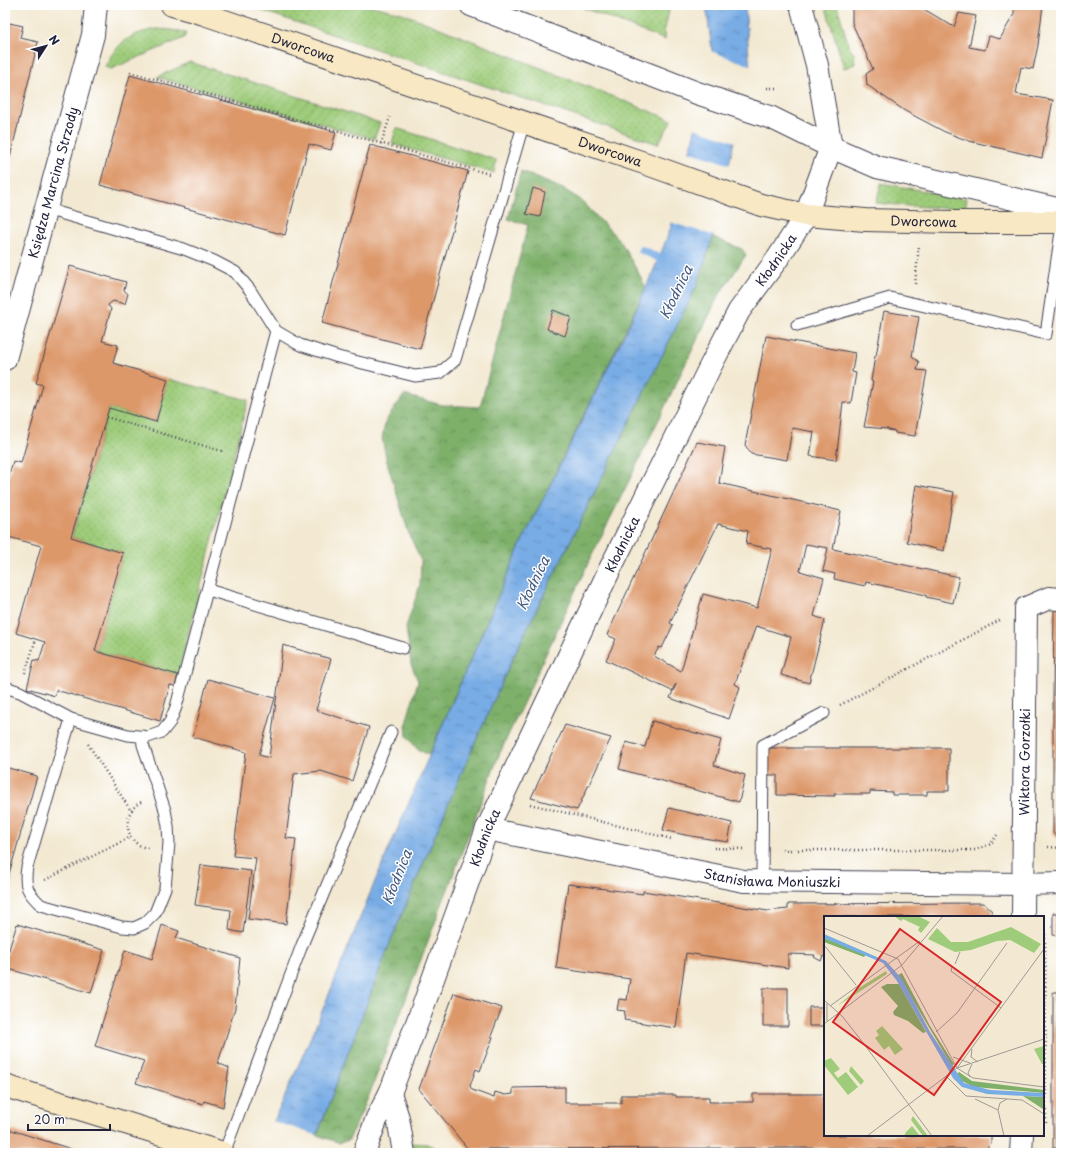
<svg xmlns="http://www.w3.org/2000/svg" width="1066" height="1158" font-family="'Playpen Sans',sans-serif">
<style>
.grass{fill:url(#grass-dots);stroke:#60775a}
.forest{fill:url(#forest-crowns);stroke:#506952}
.garden{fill:url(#garden-furrows);stroke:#60775a}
.water{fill:url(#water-ripples);stroke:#4d6790}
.pier{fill:#f3e9d2}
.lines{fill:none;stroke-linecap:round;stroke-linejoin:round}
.stream{stroke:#78ace5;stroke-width:8}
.building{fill:#dd986b;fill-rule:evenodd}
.service-casing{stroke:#414052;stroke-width:13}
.minor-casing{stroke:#414052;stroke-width:24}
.tertiary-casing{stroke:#414052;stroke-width:24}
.secondary-casing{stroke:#414052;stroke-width:24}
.path{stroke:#414052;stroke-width:2.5;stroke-dasharray:1 3;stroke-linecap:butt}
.service{stroke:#fff;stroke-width:11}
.minor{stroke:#fff;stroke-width:22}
.tertiary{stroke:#fff;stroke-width:22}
.secondary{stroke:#f8e8c3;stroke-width:22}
.labels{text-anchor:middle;stroke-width:3;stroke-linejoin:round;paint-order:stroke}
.street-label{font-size:13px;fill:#22223b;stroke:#fff}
.water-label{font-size:14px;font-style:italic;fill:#44597f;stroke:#fff}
.inset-road{fill:none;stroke:#9f9996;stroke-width:1}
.view{fill:#d62828;fill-opacity:0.15;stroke:#d62828;stroke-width:2}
.inset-edge{fill:none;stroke:#22223b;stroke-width:2}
</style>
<defs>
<pattern id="grass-dots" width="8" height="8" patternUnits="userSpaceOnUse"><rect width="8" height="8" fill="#9ecc7a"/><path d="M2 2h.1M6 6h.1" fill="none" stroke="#88af6a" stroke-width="1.8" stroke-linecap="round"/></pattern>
<pattern id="forest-crowns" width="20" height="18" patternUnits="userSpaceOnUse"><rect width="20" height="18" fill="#7eb06a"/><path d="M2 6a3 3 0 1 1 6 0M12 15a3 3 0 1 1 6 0" fill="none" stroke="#678f58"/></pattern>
<pattern id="garden-furrows" width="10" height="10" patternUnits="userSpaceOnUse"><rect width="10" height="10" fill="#9ecc7a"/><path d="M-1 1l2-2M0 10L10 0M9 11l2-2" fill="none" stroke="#88af6a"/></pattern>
<pattern id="water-ripples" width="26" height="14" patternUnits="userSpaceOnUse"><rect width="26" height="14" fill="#78ace5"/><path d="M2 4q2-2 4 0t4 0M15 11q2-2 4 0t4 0" fill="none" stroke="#628cbb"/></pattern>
</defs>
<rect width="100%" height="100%" fill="#fff"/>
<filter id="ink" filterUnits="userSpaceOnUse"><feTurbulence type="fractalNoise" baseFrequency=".025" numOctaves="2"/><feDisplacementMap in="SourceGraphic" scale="8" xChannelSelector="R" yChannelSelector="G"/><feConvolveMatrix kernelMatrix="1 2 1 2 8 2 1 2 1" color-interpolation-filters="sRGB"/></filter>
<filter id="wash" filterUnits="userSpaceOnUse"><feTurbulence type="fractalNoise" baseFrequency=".012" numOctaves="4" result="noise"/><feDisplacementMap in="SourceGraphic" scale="16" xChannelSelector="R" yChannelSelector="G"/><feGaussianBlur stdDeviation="0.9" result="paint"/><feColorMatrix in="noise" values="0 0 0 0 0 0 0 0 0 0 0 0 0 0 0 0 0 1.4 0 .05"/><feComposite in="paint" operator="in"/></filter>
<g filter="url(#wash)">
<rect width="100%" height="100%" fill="#f3e9d2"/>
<path class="grass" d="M245,5H368L402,13L672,120L658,144Z
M576,5L670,6L664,33L665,40Z
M825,5H837L849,47L854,54L855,64L844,68Z
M157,29L172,30L186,33L184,38L111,69L105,67C116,43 131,33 157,29Z
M396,128L496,160L494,173L392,144Z
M881,183L967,199L965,209L909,206L876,203Z
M168,379L248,400L178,675L96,651L123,553L72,537L109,408L156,422Z
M410,1143L427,1144L447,1153H413Z"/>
<path class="forest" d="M521,171L565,190L581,200L621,242L638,272L646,288L520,546L429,755L417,749L407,736L406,723L418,681L411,664L406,627L420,585L421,561L409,534L401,508L387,462L382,438L386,420L404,395L442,405L480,407L528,225L508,219Z
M713,237L742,249L746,255L718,297L626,487L591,557L499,755L368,1098L349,1140L340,1143L317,1135L391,940L454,790L513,657L697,285Z"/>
<path class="garden" d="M190,62L380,123L374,139L157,77Z"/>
<path class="water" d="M706,5H745L750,69L713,237L697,285L513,657L454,790L391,940L310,1153H260L320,1016L378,874L520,546L631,321L659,258L671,227L713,57Z"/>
<path class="pier" d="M710,51L752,66L736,142L694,128L711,57Z
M688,151L731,165L715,236L670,222Z
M272,1121L319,1136L312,1153H258Z"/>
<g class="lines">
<path class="stream" d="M642,250L659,258L669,260"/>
</g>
<g id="blocks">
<path class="building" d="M852,5H917L954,27L959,13L976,16L969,47L985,50L989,36L1000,39L1014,14V5H1043L1038,45L1033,69L1021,67L1016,94L1053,100L1042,158L969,141L945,132L905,111L867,85L866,74L873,69L852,23Z
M5,22L23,26L20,38L38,42L6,174Z
M130,75L336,132L331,150L309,144L285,235L100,185Z
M370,145L468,171L420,349L322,323Z
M1060,146H1061V167L1057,166Z
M533,188L545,192L540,217L526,214Z
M70,266L126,282L124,290L128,294L125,304L113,301L108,305L111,309L102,341L118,345L113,363L168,379L156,422L109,408L71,537L123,553L95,651L178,675L175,686L170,685L160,721L56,690L55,696L27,688L34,660L39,661L45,642L16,633L41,546L5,536V512L6,508H5V490L13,461L21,463L43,385L36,383Z
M553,310L571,317L565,336L547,329Z
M884,311L919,317L912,356L919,362L917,370L927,371L915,436L895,433V431L888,430V429L864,427L873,382L871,381L875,356H876Z
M766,336L855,353L852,372L856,373L851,403L843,402L836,460L810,456L814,432L792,428L787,460L751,454L745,445Z
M697,442L725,447L719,483L841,511L833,549L959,577L953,603L926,597V595L866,582L865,586L834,579L835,574L823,571L828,548L806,544L800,571L824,578L814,616L825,620L809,683L781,675L791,637L756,626L735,684L740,687L729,719L670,698L676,684L672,691L606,660L616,639L607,635ZM718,524L748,531L746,544L772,549L757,608L703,594L681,671L654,656L659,647L661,648L663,646L673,625L670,623Z
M916,485L954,492L944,551L907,542Z
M1061,595V842L1053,833V697L1054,609Z
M283,645L331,659L316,710L369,727L352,781L321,771L294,774L286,838L296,839L286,924L248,919L256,858L233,856L246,752L193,737L208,679L275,698L259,755L269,758Z
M652,721L721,740L714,765L745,775L739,802L619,769L626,742L645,747Z
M565,725L611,738L577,810L531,798Z
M767,748H949V791H927V795H892V792L870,791V794H834L835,796L777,795V775H768Z
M5,767L37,776L5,888Z
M669,808L732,823L728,842L685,835L663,830Z
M201,865L251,871L243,933L229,930L231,910L195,905Z
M568,884L643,894V891L768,911L788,909V904L983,903L992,911V917H825V957L823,956L821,961L814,957L815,955L788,954V968L686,953L676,1028L624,1020L625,1011L617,1010L619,999L627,1000L630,979L556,968Z
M1053,913H1061V1148H1053V992H1059V936L1053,935Z
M17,924L104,950L91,993L5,968V962Z
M162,925L179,931L176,938L240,958L235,1008L218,1063L229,1068L223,1107L204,1101L203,1104L136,1083L144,1061L95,1046L125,950L152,959Z
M763,988H788V1026H763Z
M454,993L502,1008L491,1036L493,1037L480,1071L476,1069L470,1086L472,1090L494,1098L495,1092L505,1095L513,1094V1088L565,1087V1103H621V1095H676V1097H709V1102H753V1094H825V1135H991V1144L985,1150L965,1149H904V1150L843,1148H733L468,1149L419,1089Z
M809,1007H824L825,1026H809Z
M5,1128L84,1153H5Z"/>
</g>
</g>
<g filter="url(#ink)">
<use href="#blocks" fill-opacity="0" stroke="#414052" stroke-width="1"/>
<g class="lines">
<g class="service-casing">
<path id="service" d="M46,209L184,249L214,261L235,272L250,290L276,331L300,345L338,357L415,376L440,373L455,360L524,122
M797,325L890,298L1046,334L1061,232
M208,590L403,648
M5,687L20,692L71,719L128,735L148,737L162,732L170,722L176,707L276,331
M71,719L27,867C24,886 27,892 41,905L122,927L134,928L145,923L155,913L165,888L169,843L168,826L165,810L143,745L142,736
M762,881L763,745L824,713
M224,1153L302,945L391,732"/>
</g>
<g class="minor-casing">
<g id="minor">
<path d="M471,5L697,93L772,118L831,147L877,167L1061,210"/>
<path d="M801,5L817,65L831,147L806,215"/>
<path id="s1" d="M487,829L744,881L1023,884L1061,883"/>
<path id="s2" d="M1023,917L1026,608L1049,598L1059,599"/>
<path d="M1021,1153L1022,1135"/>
</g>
</g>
<g class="tertiary-casing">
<g id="tertiary">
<path id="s3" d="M5,359L93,35L96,5"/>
<path d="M390,1093L398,1118L404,1153"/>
<path id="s4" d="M364,1153L377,1118L390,1093L420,1015L487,829L609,571L710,367L739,311L778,258L806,215"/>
</g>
</g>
<g class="secondary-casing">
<g id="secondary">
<path id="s5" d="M172,5L204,14L647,164L761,205L806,215L865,220L953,222H1061"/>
<path d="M5,1086L223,1153"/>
</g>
</g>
<path class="path" d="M130,72L489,174
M767,88H778
M381,144L390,117
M915,284L919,246
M106,417L225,452
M25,673L36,639
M840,705L1000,620
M88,744L131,811
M141,802C121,812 124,845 148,848
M530,804L672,839
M1048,847L1061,848
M714,848L743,849
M782,850H975L991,844L997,835
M45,880L131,837
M1045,930L1046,1125
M1046,1152L1061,1153"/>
<use href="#service" class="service"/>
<use href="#minor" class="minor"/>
<use href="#tertiary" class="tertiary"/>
<use href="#secondary" class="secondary"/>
</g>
</g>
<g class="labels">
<g class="street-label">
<text dy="5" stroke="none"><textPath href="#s5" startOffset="138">Dworcowa</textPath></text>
<text dy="5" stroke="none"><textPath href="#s5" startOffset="462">Dworcowa</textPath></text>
<text dy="5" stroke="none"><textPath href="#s3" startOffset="183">Księdza Marcina Strzody</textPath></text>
<text dy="5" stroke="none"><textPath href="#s5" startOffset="786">Dworcowa</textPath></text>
<text dy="5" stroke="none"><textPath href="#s4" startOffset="986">Kłodnicka</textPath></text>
<text dy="5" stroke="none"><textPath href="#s4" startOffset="662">Kłodnicka</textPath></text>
<text dy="5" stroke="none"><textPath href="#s2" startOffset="155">Wiktora Gorzołki</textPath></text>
<text dy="5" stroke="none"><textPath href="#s4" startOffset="338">Kłodnicka</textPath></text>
<text dy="5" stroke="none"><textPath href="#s1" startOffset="290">Stanisława Moniuszki</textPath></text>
</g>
<g class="water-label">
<text transform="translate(676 292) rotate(-64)" y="5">Kłodnica</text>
<text transform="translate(533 583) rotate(-64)" y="5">Kłodnica</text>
<text transform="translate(397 877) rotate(-68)" y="5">Kłodnica</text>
</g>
</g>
<g transform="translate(824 916)">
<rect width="220" height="220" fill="#f3e9d2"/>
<path d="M62,55L63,58L13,90L35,72ZM58,110L79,133L71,139L65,130L60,134L51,122L55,119L52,115ZM89,200L104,220H99L87,204Z" fill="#9ecc7a"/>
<path d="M0,22L42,38L40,41L0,26ZM78,57L106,110L130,148L128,150L74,59ZM63,68H75L102,116L99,117L84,105L70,99L69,96L74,90L57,71ZM135,156L148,165L220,174V177L150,171L138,165L133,158ZM199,180L220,181V192L219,193Z" fill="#7eb06a"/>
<path d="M70,0H94L106,6L97,17L94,14L96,11L79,3L77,5ZM187,11L217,28L210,37L186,24L173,25L147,34L131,36L104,23L113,12L127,26H144ZM27,150L40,165L37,169L25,155Z" fill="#9ecc7a"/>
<path d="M220,130V148H218L210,133ZM7,142L16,153L10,157L14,162L22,156L34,171L24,179L0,149V145ZM88,210L96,220H80L82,216Z" fill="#9ecc7a"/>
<path d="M0,18L62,45L78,63L106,116L140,167L166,174L220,177V181L163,178L138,171L129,162L73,65L59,47L0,22Z" fill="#78ace5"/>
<path class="inset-road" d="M0,12L74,43L133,152M0,29L32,69M131,48L136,36M128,51L127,55L177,92M0,84L18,100L40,128L108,220M6,90L96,25M3,105V87M0,108L78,49L119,0M112,116L133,97L183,27M148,133L147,141L154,146M129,141L146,147M133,152L220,123M133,152L149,162L220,171M122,160L142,180L198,184L220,198M146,161L144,157L148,148M151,183L174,194M43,220L133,152L220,33M180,220L174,194L176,187L183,183"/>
<path class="view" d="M76,13L177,86L110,179L9,106Z"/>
<rect width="220" height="220" class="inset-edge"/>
</g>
<rect width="1066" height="1158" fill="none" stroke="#fff" stroke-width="20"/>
<g transform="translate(46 46) rotate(54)" stroke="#ffffff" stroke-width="3" paint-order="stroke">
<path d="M0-3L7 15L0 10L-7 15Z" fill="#22223b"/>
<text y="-6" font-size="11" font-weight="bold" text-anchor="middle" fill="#22223b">N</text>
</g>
<path d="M28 1124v6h82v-6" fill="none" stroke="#22223b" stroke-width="2"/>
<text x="34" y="1124" font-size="12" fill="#22223b" stroke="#ffffff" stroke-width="3" paint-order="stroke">20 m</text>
</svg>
